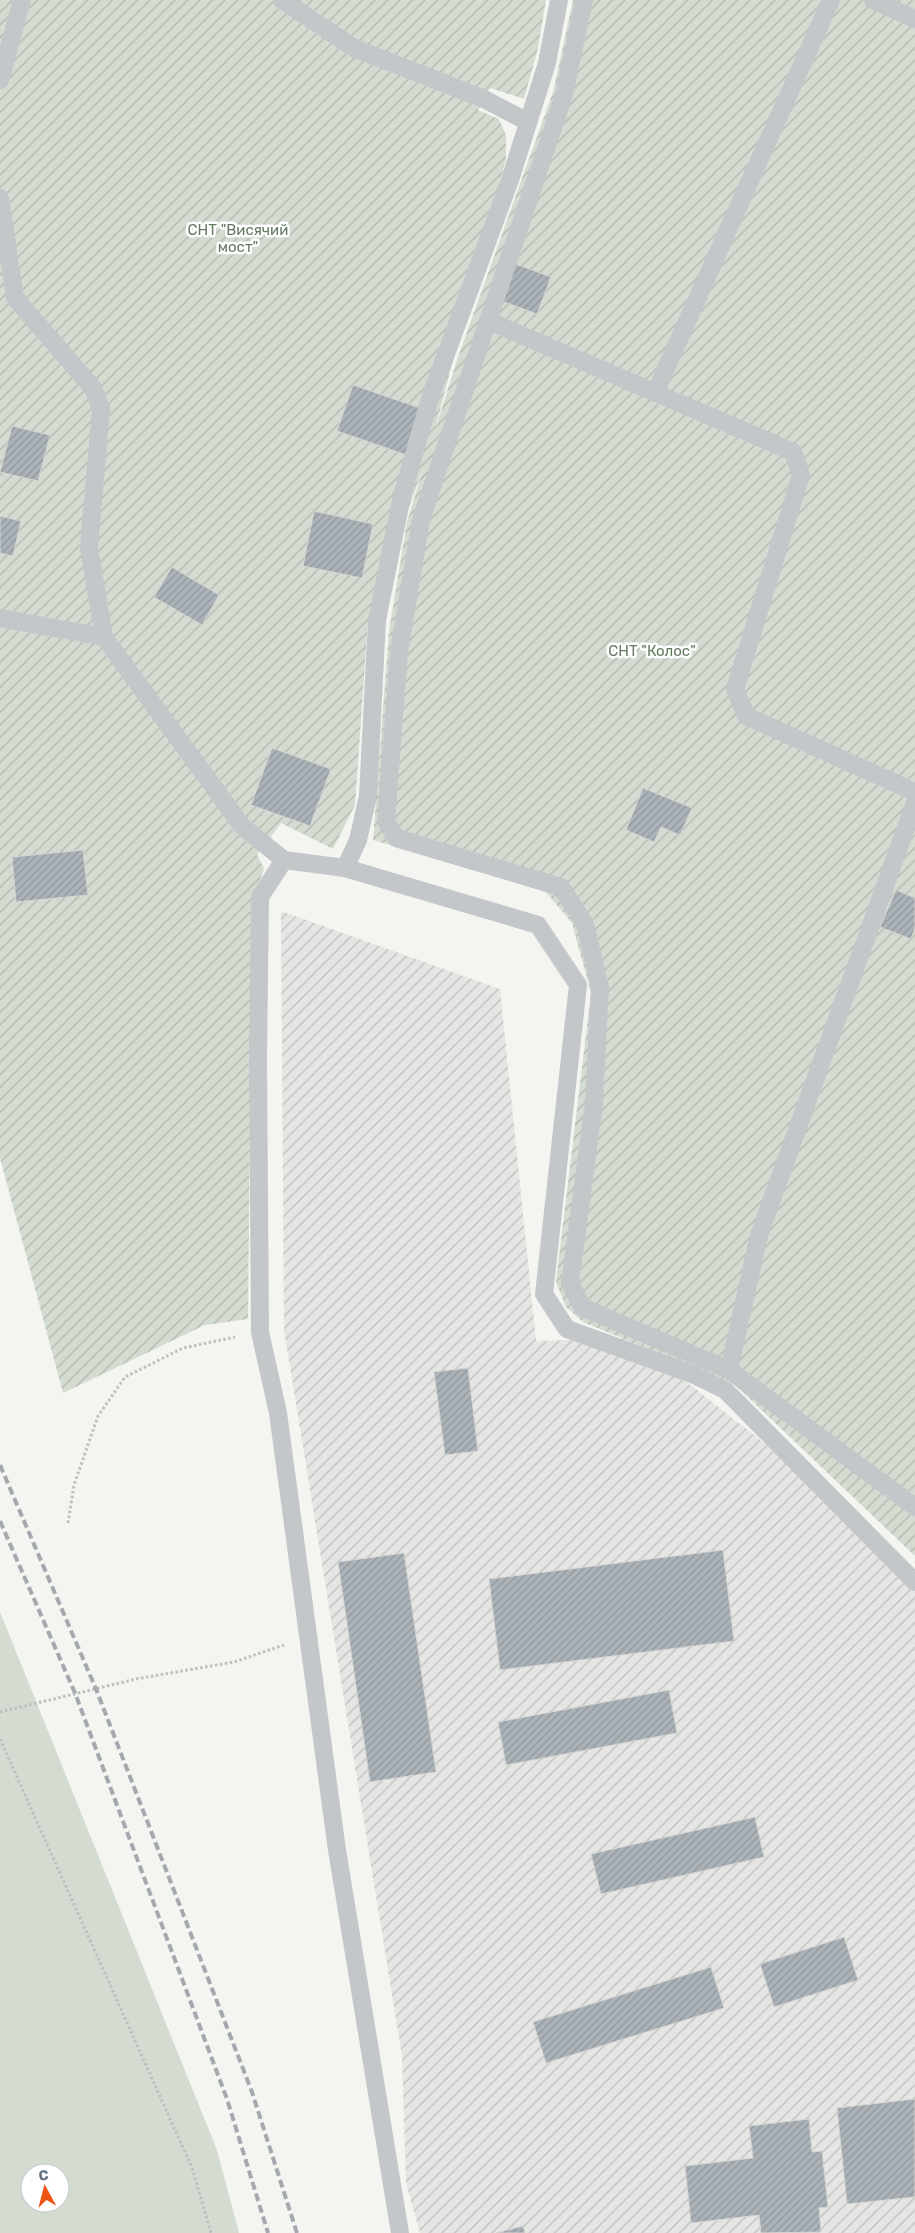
<svg xmlns="http://www.w3.org/2000/svg" width="915" height="2233" font-family="Rubik,sans-serif">
<style>
.industrial{fill:url(#industrial-furrows)}
.grass{fill:#d4dcd1;fill-rule:evenodd}
.garden{fill:url(#garden-furrows)}
.building{fill:url(#building-hatch);stroke:#d5d5d3}
.lines{fill:none;stroke-linecap:round;stroke-linejoin:round}
.path{stroke:#bdbfc1;stroke-width:3;stroke-dasharray:2.5 2.5;stroke-linecap:butt}
.service{stroke:#c3c7ca;stroke-width:18}
.rail{stroke:#a3a9af;stroke-width:4;stroke-dasharray:8 4;stroke-linecap:butt}
.labels{text-anchor:middle;stroke-width:5;stroke-linejoin:round;paint-order:stroke}
.park-label{font-size:15px;fill:#647a61;stroke:#fff}
</style>
<defs>
<pattern id="industrial-furrows" width="10" height="10" patternUnits="userSpaceOnUse" patternTransform="scale(1.25)"><rect width="10" height="10" fill="#e5e6e3"/><path d="M-1 1l2-2M0 10L10 0M9 11l2-2" fill="none" stroke="#bdbfbd"/></pattern>
<pattern id="garden-furrows" width="10" height="10" patternUnits="userSpaceOnUse" patternTransform="scale(1.25)"><rect width="10" height="10" fill="#d4dcd1"/><path d="M-1 1l2-2M0 10L10 0M9 11l2-2" fill="none" stroke="#afb7af"/></pattern>
<pattern id="building-hatch" width="6" height="6" patternUnits="userSpaceOnUse" patternTransform="scale(1.25)"><rect width="6" height="6" fill="#abb3b9"/><path d="M-1 1l2-2M0 6l6-6M5 7l2-2" fill="none" stroke="#8f969c"/></pattern>
</defs>
<rect width="100%" height="100%" fill="#f4f5f0"/>
<path class="industrial" d="M281,911L500,989L536,1341L631,1338L859,1518L915,1588V2233H420L406,2183L402,2056L284,1330Z"/>
<path class="grass" d="M0,1612L217,2150L239,2233H0ZM30,2173H60V2203H30Z"/>
<path class="garden" d="M0,0H546L538,48L524,99L490,88L478,110L499,119L506,135V159L434,433L458,357L553,92L573,0H915V1556L734,1384L583,1322L566,1307L556,1282L591,993L572,923L545,891L373,840L389,631L407,522L424,466L368,621L355,805L333,849L281,823L257,855L264,868L252,904L248,1319L205,1325L63,1393L0,1158Z"/>
<path class="building" d="M513,263L551,277L537,314L499,300Z
M353,385L423,409L407,455L337,431Z
M12,426L50,435L38,481L0,472Z
M314,511L373,524L362,578L303,566Z
M0,516L21,521L13,556L0,553Z
M172,567L219,595L202,625L154,597Z
M272,748L331,769L310,826L251,805Z
M643,788L692,808L680,835L661,827L654,842L626,830Z
M83,850L88,895L16,902L12,857Z
M896,890L915,898V928L911,939L880,927Z
M468,1368L478,1451L445,1455L434,1372Z
M723,1550L734,1641L500,1670L489,1579Z
M404,1553L436,1772L370,1782L338,1562Z
M669,1690L677,1733L506,1765L498,1722Z
M755,1817L764,1857L601,1894L591,1854Z
M844,1937L858,1980L774,2007L760,1964Z
M711,1967L724,2008L546,2063L533,2022Z
M915,2099V2197L847,2204L837,2108Z
M809,2119L812,2152L822,2151L828,2207L819,2208L821,2232L761,2233L759,2215L691,2223L685,2166L753,2158L749,2126Z
M523,2226L525,2233H496Z"/>
<g class="lines">
<path class="path" d="M68,1523L74,1485L98,1416L125,1377L183,1348L235,1337
M0,1712L136,1679L234,1662L284,1645
M0,1739L192,2168L211,2233"/>
<path class="service" d="M282,0L354,48L484,99L528,122
M584,0L564,95L421,520L399,651L386,821L396,838L561,887L585,924L600,987L594,1103L570,1283L582,1307L729,1370L915,1507
M873,0L915,19
M0,80L22,0
M0,198L15,298L93,388L101,409L89,547L104,637L242,826L284,860L345,868L538,925L578,985L544,1294L567,1329L692,1374L725,1390L915,1582
M489,321L793,452L801,475L735,689L746,716L915,792
M655,393L831,0
M0,618L104,637
M284,860L260,897L258,1059L260,1332L278,1413L337,1850L400,2233
M345,868L358,840L368,796L377,620L402,496L431,395L510,180L547,63L559,0
M729,1370L759,1235L915,803"/>
<path class="rail" d="M0,1465L96,1689L252,2092L297,2233
M0,1521L75,1693L227,2099L268,2233"/>
</g>
<g class="labels">
<g class="park-label">
<text x="238" y="235">СНТ "Висячий<tspan x="238" dy="17">мост"</tspan></text>
<text x="652" y="656">СНТ "Колос"</text>
</g>
</g>
<g transform="translate(45 2188) rotate(353)"><circle r="24" fill="#ffffff" stroke="#c0c7cd"/>
<path d="M0-4L9 19L0 12L-9 19Z" fill="#ed5517"/>
<text y="-8" font-size="14" font-weight="bold" text-anchor="middle" fill="#617283">С</text>
</g>
</svg>
